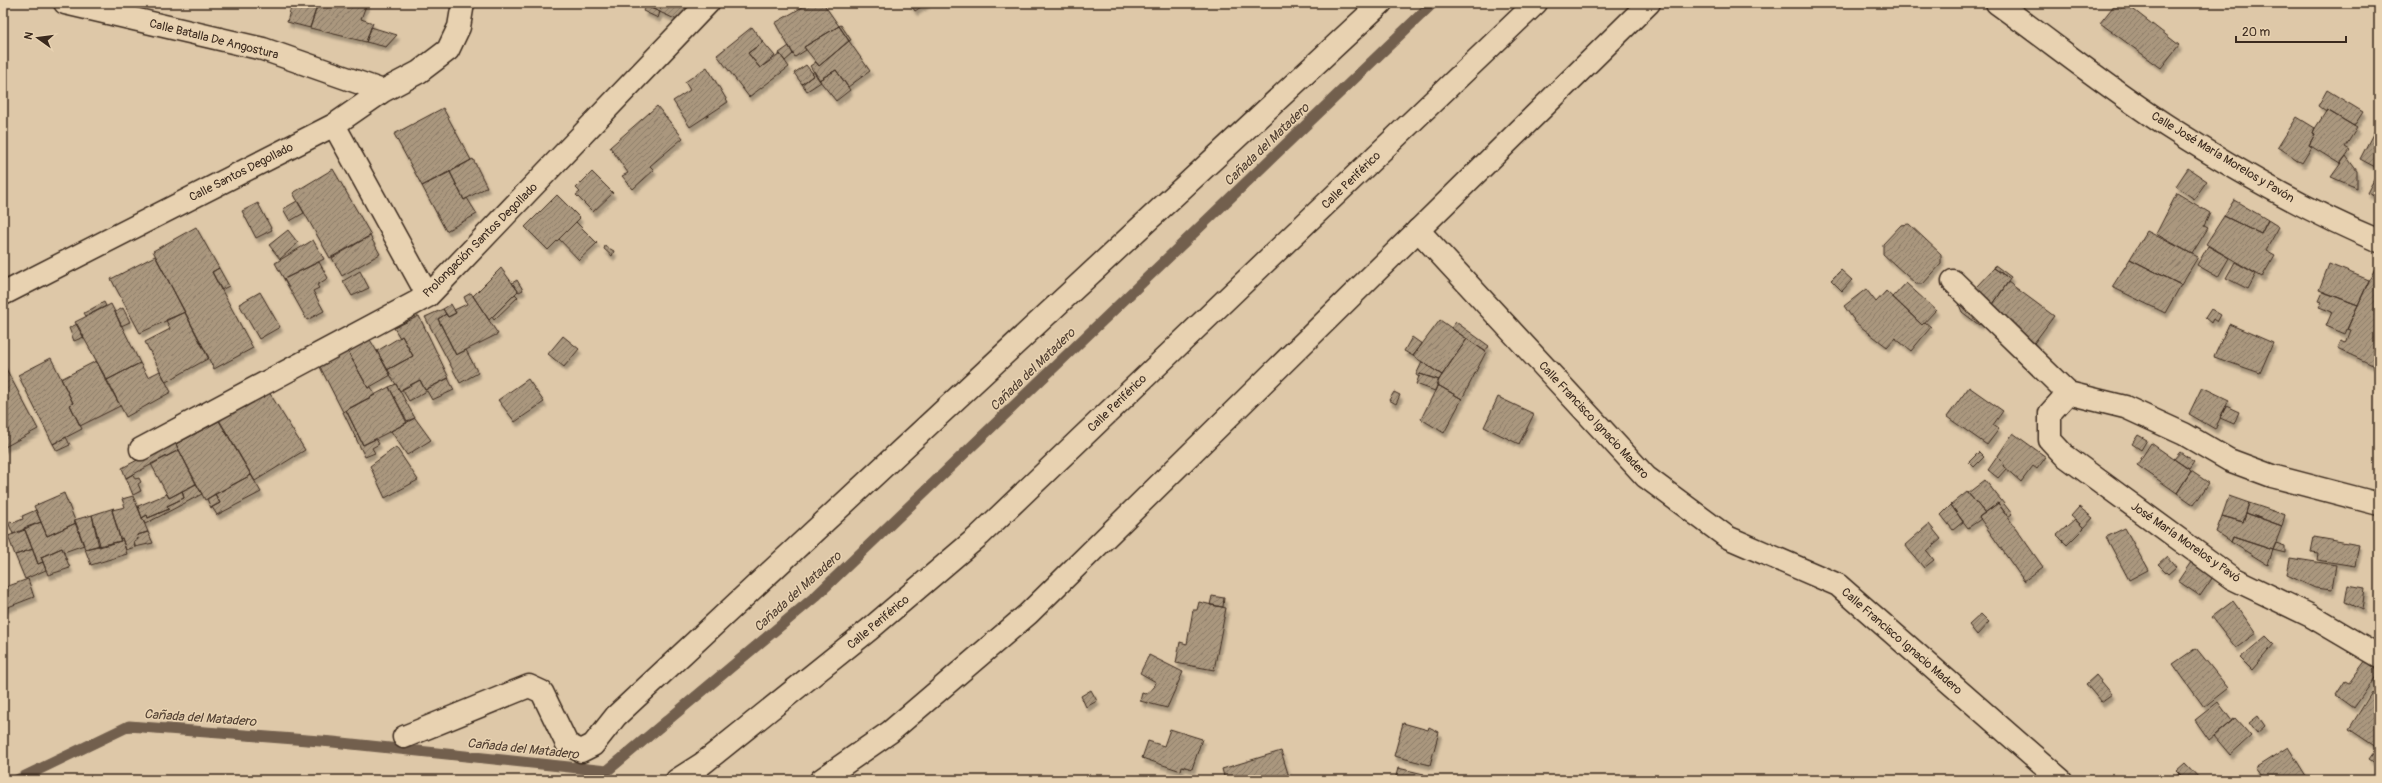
<svg xmlns="http://www.w3.org/2000/svg" width="2382" height="783" font-family="Pangolin,sans-serif">
<style>
.lines{fill:none;stroke-linecap:round;stroke-linejoin:round}
.stream{stroke:#725f4d;stroke-width:11}
.building{fill:url(#building-hatch);stroke:#3b2a1e;filter:url(#shadow)}
.minor-casing{stroke:#3b2a1e;stroke-width:25}
.highway-casing{stroke:#3b2a1e;stroke-width:25}
.minor{stroke:#e8d2b1;stroke-width:22}
.highway{stroke:#e8d2b1;stroke-width:22}
.labels{text-anchor:middle;stroke-width:3;stroke-linejoin:round;paint-order:stroke}
.street-label{font-size:12px;fill:#3b2a1e;stroke:#e8d2b1}
.water-label{font-size:13px;font-style:italic;fill:#524032;stroke:#e8d2b1}
</style>
<defs>
<pattern id="building-hatch" width="6" height="6" patternUnits="userSpaceOnUse"><rect width="6" height="6" fill="#aa977e"/><path d="M-1 1l2-2M0 6l6-6M5 7l2-2" fill="none" stroke="#8c7b67"/></pattern>
<filter id="shadow"><feDropShadow dx="2.5" dy="4.5" stdDeviation="1" flood-color="#0004"/></filter>
</defs>
<rect width="100%" height="100%" fill="#dec8a8"/>
<filter id="ink" filterUnits="userSpaceOnUse"><feTurbulence type="fractalNoise" baseFrequency=".025" numOctaves="2"/><feDisplacementMap in="SourceGraphic" scale="8" xChannelSelector="R" yChannelSelector="G"/><feConvolveMatrix kernelMatrix="1 2 1 2 8 2 1 2 1" color-interpolation-filters="sRGB"/></filter>
<g filter="url(#ink)">
<g class="lines">
<path class="stream" d="M17,780L129,726L333,742L607,771L816,596L1433,3"/>
</g>
<path class="building" d="M292,3H318L310,28L287,22Z
M318,3H367L361,19L373,23L366,42L310,28Z
M640,3H698L688,25Z
M805,3H823L839,26L804,47L806,50L795,57L775,23L806,5Z
M909,3H927L915,11Z
M2116,3H2125L2179,45L2161,68L2100,23Z
M646,6L660,12L658,18L643,11Z
M841,25L851,40L849,41L839,26Z
M839,26L849,41L819,66L804,47Z
M371,27L397,35L386,47L366,42Z
M752,27L763,42L748,53L760,68L780,54L789,67L749,97L717,55Z
M849,41L870,71L848,87L836,70L819,80L810,66L816,62L819,66Z
M763,42L775,56L760,68L748,53Z
M789,46L793,54L785,61L779,53Z
M806,65L814,75L802,84L794,73Z
M707,67L728,102L690,127L673,101L690,90L685,82Z
M836,70L850,90L836,101L819,80Z
M814,71L821,82L807,91L802,84L814,75L812,73Z
M2327,90L2363,112L2354,126L2327,110L2326,112L2318,106Z
M657,106L683,138L650,166L654,170L633,189L622,176L628,173L610,147Z
M443,108L471,160L422,186L394,134Z
M2327,110L2357,128L2345,147L2350,150L2340,164L2309,145L2315,134L2313,133L2314,130Z
M2297,117L2315,128L2313,133L2315,134L2309,145L2312,147L2302,163L2278,147Z
M2376,128L2379,129V169L2360,159Z
M2346,156L2357,171V188L2331,177Z
M473,159L487,187L464,200L450,172Z
M2188,168L2207,181L2194,199L2176,186Z
M333,169L371,235L330,258L293,193Z
M2379,170V198L2367,193Z
M450,172L464,200L467,198L477,214L446,231L422,186Z
M592,172L613,193L593,212L576,195L580,192L576,188Z
M2177,193L2210,213L2204,226L2208,228L2192,254L2156,234Z
M557,195L580,218L548,250L525,227Z
M2234,200L2268,220L2261,234L2224,216Z
M297,201L304,213L290,221L283,209Z
M258,203L272,230L256,238L242,211Z
M2224,216L2261,234L2268,220L2279,227L2266,250L2275,255L2262,277L2206,244Z
M576,222L597,243L579,260L559,239Z
M1909,224L1941,254V264L1923,284H1916L1883,254V244L1901,225Z
M196,227L219,268L212,272L253,348L214,369L153,251Z
M288,230L298,243L280,259L269,245Z
M2147,231L2198,257L2181,285L2130,259Z
M370,236L380,254L342,276L332,258Z
M313,240L324,259L284,279L275,263Z
M605,246L614,251L612,256L604,249Z
M2208,246L2229,258L2218,277L2197,265Z
M155,256L185,312L140,333L111,279Z
M2130,259L2181,285L2165,313L2112,287Z
M319,262L328,278L317,285L319,288L313,291L324,311L307,320L284,279Z
M2235,262L2256,274L2248,289L2226,278Z
M2329,264L2369,280L2358,305L2319,290Z
M1995,265L2011,277L2010,279L1994,268Z
M219,268L229,286L221,290L212,272Z
M501,268L518,291L489,320L473,296Z
M1994,268L2010,279L1979,325L1962,312L1959,305Z
M2375,268L2379,269V368L2338,349L2341,341L2346,343L2351,330L2347,329Z
M1841,270L1852,280L1842,291L1831,280Z
M360,271L369,288L352,296L343,281Z
M517,280L523,290L519,292L512,283Z
M2008,282L2054,316L2026,354L1982,321Z
M1906,283L1936,310L1922,325L1893,297Z
M1866,289L1876,302L1886,291L1922,325L1925,322L1931,327L1911,351L1895,338L1887,347L1856,323L1844,306Z
M260,292L280,327L259,339L239,304Z
M2323,292L2358,305L2345,334L2326,326L2332,312L2319,307L2322,302L2319,301Z
M471,293L498,334L456,355L438,319L446,314L448,317L456,313L454,310L467,304L464,297Z
M515,294L518,297L494,320L492,317Z
M104,302L106,306L86,316L84,313Z
M111,304L140,363L107,380L75,322Z
M451,304L456,313L448,317L443,309Z
M123,308L130,322L121,326L115,312Z
M443,309L446,314L438,319L456,355L466,350L478,373L460,383L425,317Z
M2211,309L2221,315L2217,322L2213,319L2211,323L2205,318Z
M185,312L209,358L166,382L145,342L170,329L166,320Z
M419,316L449,378L425,390L420,380L400,391L387,370L413,356L402,336L400,338L394,328Z
M1440,320L1467,339L1442,375L1413,356Z
M1456,322L1489,346L1485,351L1451,328Z
M77,324L84,337L74,341L69,328Z
M2229,324L2273,343L2260,373L2214,357Z
M402,336L413,356L387,370L377,351Z
M563,336L579,349L564,367L548,354Z
M1412,337L1422,344L1413,356L1404,351Z
M369,338L391,375L368,388L347,350Z
M1467,339L1486,352L1462,399L1436,384Z
M347,350L368,388L371,387L375,395L343,412L319,365Z
M51,358L73,403L70,405L82,429L53,444L18,375Z
M96,361L120,406L80,426L70,405L73,403L61,379Z
M1422,362L1442,375L1439,380L1420,374L1419,377L1416,375Z
M3,363L38,429L3,448Z
M140,363L148,377L160,371L171,392L126,417L107,380Z
M1420,374L1439,380L1435,391L1416,384Z
M448,378L454,390L432,400L427,391L409,401L402,389L420,380L425,390Z
M528,379L544,402L515,422L498,400Z
M396,384L415,418L407,421L389,387Z
M1438,385L1462,399L1444,433L1421,419Z
M389,387L407,423L363,445L346,410Z
M1969,387L2003,411L1993,425L1999,429L1987,445L1947,417Z
M2202,387L2229,400L2215,429L2189,414Z
M269,392L305,450L255,481L218,418Z
M1394,392L1400,395L1396,404L1389,400Z
M1498,397L1534,414L1519,444L1484,427Z
M2226,406L2239,412L2234,424L2220,418Z
M346,410L363,445L376,439L379,444L372,448L375,453L365,457L343,412Z
M415,418L431,440L407,455L391,431Z
M219,421L251,475L205,500L176,444Z
M2013,433L2046,457L2037,469L2033,466L2021,482L2003,466L2004,464L1997,457Z
M2138,435L2147,440L2141,450L2132,444Z
M66,437L70,445L57,451L53,444Z
M174,441L179,450L126,478L122,468Z
M2151,443L2191,471L2177,493L2137,465Z
M396,447L418,480L385,498L370,466Z
M179,450L196,484L169,498L151,464Z
M1979,452L1984,457L1974,467L1969,462Z
M2180,452L2194,462L2189,469L2174,459Z
M1997,457L2004,464L2003,466L2006,469L1998,478L1988,470Z
M2191,471L2209,483L2194,505L2177,493Z
M133,474L135,479L139,478L141,482L138,484L141,491L133,495L126,478Z
M251,475L261,492L217,515L212,507L220,503L215,494Z
M1985,480L2012,514L2008,517L1998,503L1985,513L1968,493Z
M196,484L202,494L145,524L142,518L147,515L148,518L169,509L167,506L184,498L182,491Z
M182,491L184,498L167,506L169,509L148,518L147,515L142,518L138,506L167,494L169,498Z
M1967,492L1985,513L1979,517L1981,519L1968,528L1951,505Z
M64,493L76,523L47,536L34,506Z
M215,494L220,503L211,508L207,499Z
M133,496L148,532L137,535L138,539L134,541L135,547L126,550L122,538L120,539L112,510L125,507L122,499Z
M2229,496L2249,503L2243,522L2222,516Z
M1998,503L2043,567L2024,581L1979,517Z
M2249,503L2285,515L2282,526L2246,513Z
M1951,505L1963,522L1953,530L1941,515Z
M2079,507L2093,518L2084,528L2071,516Z
M114,508L112,510L121,541L99,547L92,515Z
M36,510L41,522L13,534L8,522L11,521L13,523L23,519L22,516Z
M2246,513L2282,526L2273,550L2233,537L2231,542L2216,532L2222,516L2243,522Z
M92,515L100,545L85,549L74,520Z
M2075,519L2084,528L2067,545L2057,535Z
M41,522L47,536L76,523L84,545L64,552L62,548L41,557L43,562L38,564L24,528Z
M1929,524L1941,539L1927,551L1934,560L1924,568L1905,545Z
M2125,528L2148,570L2129,580L2106,537Z
M25,530L33,549L15,555L8,536Z
M148,532L153,543L135,547L134,541L138,539L137,535Z
M2233,537L2273,550L2268,565L2231,542Z
M2314,537L2359,545L2355,566L2317,560L2318,553L2311,552Z
M122,538L127,554L91,565L85,549L121,541L120,539Z
M2276,543L2285,546V553L2273,550Z
M62,548L70,568L48,575L41,557Z
M33,549L38,564L43,562L46,570L25,579L15,555Z
M2167,556L2176,567L2168,574L2158,564Z
M2290,558L2336,565L2332,590L2315,588L2287,575Z
M2191,562L2213,577L2200,596L2178,581Z
M28,579L34,597L3,609V588Z
M2348,585L2365,588L2362,610L2345,602Z
M1212,596L1224,598L1223,607L1210,605Z
M2233,601L2256,633L2236,648L2212,617Z
M1199,602L1226,608L1214,670L1176,663L1180,642L1187,644L1193,610H1197Z
M1981,614L1989,622L1977,635L1969,625Z
M2266,636L2274,644L2252,670L2240,658Z
M2196,648L2228,688L2204,707L2173,664Z
M1149,655L1183,672L1167,708L1140,701L1142,693L1145,694L1154,687L1156,682L1140,673Z
M2366,660L2379,672L2354,708L2336,695L2345,681L2349,683Z
M2096,675L2112,694L2101,702L2086,684Z
M1091,690L1097,701L1086,707L1081,696Z
M2372,692L2379,697V749L2349,729Z
M2218,702L2232,721L2209,740L2195,720Z
M2258,716L2265,726L2257,733L2249,723Z
M2235,718L2251,736L2230,755L2214,736Z
M1403,723L1428,730L1429,727L1439,732L1430,765L1394,756Z
M1170,729L1202,739L1192,769L1182,766L1181,771L1142,758L1148,741L1164,746Z
M2288,747L2308,779L2264,780L2255,768Z
M2377,748L2379,749V766L2369,759Z
M1281,751L1290,780H1225L1222,769Z
M2185,763L2201,780H2184L2179,774L2176,771Z
M1398,768L1424,774L1422,780H1395Z
M2179,774L2184,780H2172Z"/>
<g class="lines">
<g class="minor-casing">
<path id="minor" d="M65,3L263,49L383,91
M1997,3C2054,44 2108,88 2167,126C2234,169 2305,210 2379,241
M334,125L428,296
M1418,230L1646,477L1727,537L1838,585L2061,780
M1953,281L2068,393L2125,407L2184,434L2229,460L2272,476L2379,504
M3,294L334,125L383,91L419,72L448,50L459,27L463,3
M2068,393L2050,413V440L2064,455L2232,578L2311,616L2379,656
M141,449L428,296L708,3
M404,737L529,686L542,692L567,744L581,751L593,745L616,716L1381,3"/>
</g>
<g class="highway-casing">
<path id="highway" d="M677,780L702,764L870,629L980,535L1536,3
M821,780L890,732L1028,614L1649,3"/>
</g>
<use href="#minor" class="minor"/>
<use href="#highway" class="highway"/>
</g>
</g>
<g class="labels">
<g class="street-label">
<text transform="translate(214 39) rotate(14)" y="4">Calle Batalla De Angostura</text>
<text transform="translate(2223 157) rotate(31)" y="4">Calle José María Morelos y Pavón</text>
<text transform="translate(241 172) rotate(-27)" y="4">Calle Santos Degollado</text>
<text transform="translate(1351 180) rotate(-44)" y="4">Calle Periférico</text>
<text transform="translate(480 240) rotate(-45)" y="4">Prolongación Santos Degollado</text>
<text transform="translate(1117 403) rotate(-44)" y="4">Calle Periférico</text>
<text transform="translate(1594 420) rotate(47)" y="4">Calle Francisco Ignacio Madero</text>
<text transform="translate(2186 542) rotate(35)" y="4">José María Morelos y Pavó</text>
<text transform="translate(878 622) rotate(-40)" y="4">Calle Periférico</text>
<text transform="translate(1902 641) rotate(41)" y="4">Calle Francisco Ignacio Madero</text>
</g>
<g class="water-label">
<text transform="translate(1266 144) rotate(-44)" y="5">Cañada del Matadero</text>
<text transform="translate(1032 369) rotate(-44)" y="5">Cañada del Matadero</text>
<text transform="translate(797 591) rotate(-42)" y="5">Cañada del Matadero</text>
<text transform="translate(200 717) rotate(4)" y="5">Cañada del Matadero</text>
<text transform="translate(523 748) rotate(6)" y="5">Cañada del Matadero</text>
</g>
</g>
<rect width="2382" height="783" fill="none" stroke="#e8d2b1" stroke-width="16"/>
<rect x="8" y="8" width="2366" height="767" fill="none" stroke="#3b2a1e" stroke-width="1.5" filter="url(#ink)"/>
<g transform="translate(38 38) rotate(284)" stroke="#e8d2b1" stroke-width="3" paint-order="stroke">
<path d="M0-3L7 15L0 10L-7 15Z" fill="#3b2a1e"/>
<text y="-6" font-size="11" font-weight="bold" text-anchor="middle" fill="#3b2a1e">N</text>
</g>
<path d="M2236 36v6h110v-6" fill="none" stroke="#3b2a1e" stroke-width="2"/>
<text x="2242" y="36" font-size="12" fill="#3b2a1e" stroke="#e8d2b1" stroke-width="3" paint-order="stroke">20 m</text>
</svg>
